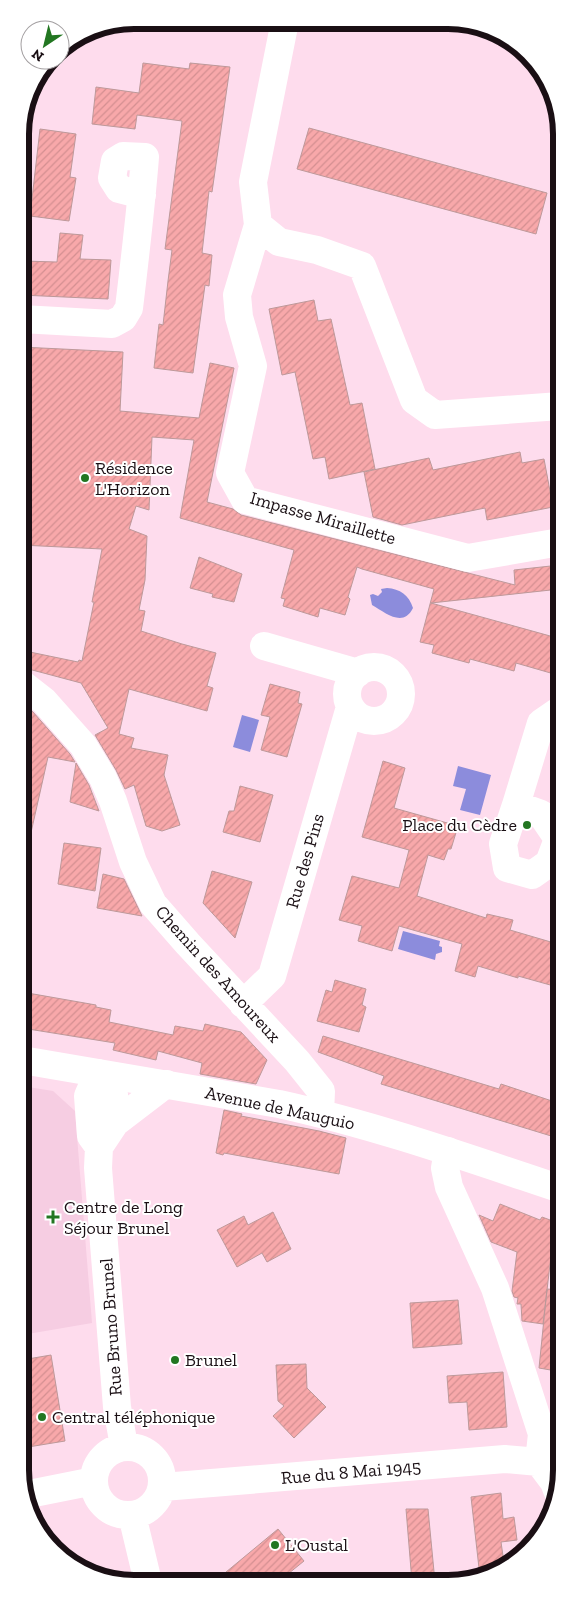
<svg xmlns="http://www.w3.org/2000/svg" width="582" height="1604" font-family="'Zilla Slab',serif">
<style>
.built{fill:#f6cde2}
.water{fill:#8c8cdc}
.building{fill:url(#building-hatch);stroke:#bd999a}
.lines{fill:none;stroke-linecap:round;stroke-linejoin:round}
.street{stroke:#fff;stroke-width:28}
.secondary{stroke:#fff;stroke-width:28}
.poi-dot{fill:#227621;stroke:#fff;stroke-width:2}
.labels{text-anchor:middle;stroke-width:4;stroke-linejoin:round;paint-order:stroke}
.poi-label{font-size:18px;fill:#1a0f14;stroke:#fff;text-anchor:start}
.street-label{font-size:18px;fill:#1a0f14;stroke:#fff}
.rim{fill:none;stroke:#1a0f14;stroke-width:6}
</style>
<defs>
<pattern id="building-hatch" width="6" height="6" patternUnits="userSpaceOnUse" patternTransform="scale(1.25)"><rect width="6" height="6" fill="#f8a8aa"/><path d="M-1 1l2-2M0 6l6-6M5 7l2-2" fill="none" stroke="#d48f91"/></pattern>
</defs>
<rect width="100%" height="100%" fill="#fedced"/>
<path class="built" d="M22,1086L53,1091L75,1111L92,1323L22,1335Z"/>
<path class="water" d="M387,588C400,589 409,595 413,608C403,628 386,613 372,605L370,595L373,594L378,596L382,592L381,589Z
M242,715L259,720L250,752L233,747Z
M458,766L491,775L480,815L460,810L466,789L453,786Z
M403,931L440,941L439,946L442,947V952L436,954L435,960L398,949Z"/>
<path class="building" d="M143,63L189,69L190,63L230,67L212,192L209,191L202,253L212,255L209,286L205,285L193,373L154,368L159,324L163,325L168,281L172,250L165,249L182,121L137,115L135,129L92,124L96,87L139,93Z
M309,128L547,193L536,234L297,169Z
M40,129L76,134L70,177L76,178L69,221L30,216Z
M60,233L83,235L80,259L111,260L108,299L21,295L20,270L22,261L57,262Z
M314,300L318,321L331,319L350,405L362,403L375,469L329,479L325,457L313,459L295,372L282,375L269,309Z
M21,347L123,352L120,411L199,418L210,363L234,368L207,502L233,509L241,515L515,585L514,570L560,565V589L431,603L561,639V676L516,663L514,671L470,659L469,663L432,653L434,645L420,642L434,589L362,569L357,567L348,597L350,599L345,615L320,608L318,617L283,606L285,599L281,598L294,550L180,518L194,440L152,437L149,510L136,506L129,529L147,536L145,580L139,610L145,611L141,631L182,644L216,653L207,686L213,688L207,711L129,689L119,734L134,738L131,748L168,755L164,775L180,825L162,831L146,826L134,785L125,789L116,770L95,735L108,728L81,683L21,667L25,651L78,662L79,660L82,661L94,602H92L102,549L21,545Z
M520,452L522,463L544,459L553,507L487,520L485,508L402,525L373,517L364,472L429,458L433,470Z
M199,557L242,574L234,602L212,597L213,594L190,588Z
M270,684L300,692L298,703L302,704L287,757L261,750L270,717L261,715Z
M21,703L33,712L70,754L75,762L48,757L30,837L21,836Z
M383,761L405,768L394,808L458,826L451,849H448L444,860L428,855L417,896L486,918L487,914L513,920L510,930L561,945V988L518,976V978L478,966L475,977L455,971L462,944L399,926L392,951L358,941L362,926L339,920L352,876L399,888L409,850L362,837Z
M76,763L89,785L99,811L70,802Z
M240,786L273,795L260,842L223,832L229,811H234Z
M64,843L101,848L95,891L58,884Z
M212,871L252,882L235,938L203,903Z
M103,874L124,879L142,916L97,908Z
M335,980L366,989L362,1005L366,1007L359,1032L317,1021L326,990L332,992Z
M22,992L96,1005V1007L111,1010L109,1022L173,1035L175,1026L203,1031L205,1024L241,1032L267,1060L256,1084L200,1074L202,1063L158,1051L156,1060L113,1050L115,1043L22,1028Z
M323,1036L499,1089L501,1084L561,1104V1139L381,1084L384,1076L318,1052Z
M224,1110L242,1114L241,1116L319,1131L346,1138L339,1174L224,1153L223,1155L216,1153Z
M500,1204L540,1220L542,1217L561,1224V1259L551,1256L543,1324L522,1321L521,1304H517L518,1298L514,1297L512,1291L517,1252L491,1242L479,1215L493,1221Z
M273,1212L291,1249L267,1262L262,1253L237,1267L217,1230L244,1216L248,1225Z
M547,1289L562,1290V1372L539,1368Z
M458,1300L462,1344L413,1348L410,1303Z
M51,1355L65,1441L22,1448V1360Z
M306,1364L307,1388L326,1407L294,1438L273,1416L284,1406L278,1401L276,1365Z
M503,1372L507,1427L469,1430L467,1402L449,1403L447,1376Z
M501,1493L503,1519L514,1517L517,1540L501,1542L504,1563L480,1577L471,1497Z
M406,1509H428L435,1582H412Z
M278,1529L304,1561L278,1582H214Z"/>
<g class="lines">
<path class="street" d="M285,21L253,182L258,225L279,242L317,250L362,266L414,400L435,415L560,406
M258,225L237,295L239,317L253,366L230,473L245,500L468,558L560,542
M21,319L112,324L123,318L129,308C135,258 141,208 145,157L123,156L115,161L112,178L119,189L142,195
M264,646L358,673
M347 694a27 27 0 1 1 54 0a27 27 0 1 1-54 0Z
M21,683L44,701L83,745L103,778L113,801L133,862L153,904L188,944L297,1061L321,1091L320,1113
M516,805L541,814L558,839L549,863L532,875L507,868L503,844Z
M516,805L541,723L557,712L561,713
M243,1004L272,976L350,707
M115,1123L166,1084
M99,1147L91,1136L88,1096L98,1073L114,1094L115,1123L99,1147L98,1168L117,1407L124,1446
M448,1151L445,1168L449,1187L495,1288L542,1434L539,1462L554,1482L557,1490
M94 1481a34 34 0 1 1 68 0a34 34 0 1 1-68 0Z
M163,1487L505,1459L539,1462
M24,1495L94,1481
M132,1515L148,1582"/>
<path class="secondary" d="M22,1060L279,1104C375,1125 468,1158 561,1189"/>
</g>
<g class="poi-dot">
<circle cx="85" cy="478" r="5"/>
<circle cx="527" cy="825" r="5"/>
<path d="M50.5 1209.5h5v5h5v5h-5v5h-5v-5h-5v-5h5z"/>
<circle cx="175" cy="1360" r="5"/>
<circle cx="42" cy="1417" r="5"/>
<circle cx="275" cy="1545" r="5"/>
</g>
<g class="labels">
<g class="poi-label">
<text x="95" y="474">Résidence<tspan x="95" dy="21">L'Horizon</tspan></text>
<text x="517" y="831" text-anchor="end">Place du Cèdre</text>
<text x="64" y="1213">Centre de Long<tspan x="64" dy="21">Séjour Brunel</tspan></text>
<text x="185" y="1366">Brunel</text>
<text x="52" y="1423">Central téléphonique</text>
<text x="285" y="1551">L'Oustal</text>
</g>
<g class="street-label">
<text transform="translate(323 518) rotate(16)" y="6">Impasse Miraillette</text>
<text transform="translate(305 861) rotate(-74)" y="6">Rue des Pins</text>
<text transform="translate(218 974) rotate(48)" y="6">Chemin des Amoureux</text>
<text transform="translate(280 1108) rotate(12)" y="6">Avenue de Mauguio</text>
<text transform="translate(111 1327) rotate(-94)" y="6">Rue Bruno Brunel</text>
<text transform="translate(351 1472) rotate(-5)" y="6">Rue du 8 Mai 1945</text>
</g>
</g>
<path d="M0 0H582V1604H0ZM134 29H448A105 105 0 0 1 553 134V1470A105 105 0 0 1 448 1575H134A105 105 0 0 1 29 1470V134A105 105 0 0 1 134 29Z" fill="#fff" fill-rule="evenodd"/>
<path class="rim" d="M134 29H448A105 105 0 0 1 553 134V1470A105 105 0 0 1 448 1575H134A105 105 0 0 1 29 1470V134A105 105 0 0 1 134 29Z"/>
<g transform="translate(45 45) rotate(215)"><circle r="24" fill="#ffffff" stroke="#a39fa1"/>
<path d="M0-4L9 19L0 12L-9 19Z" fill="#227621"/>
<text y="-8" font-size="14" font-weight="bold" text-anchor="middle" fill="#1a0f14">N</text>
</g>
</svg>
